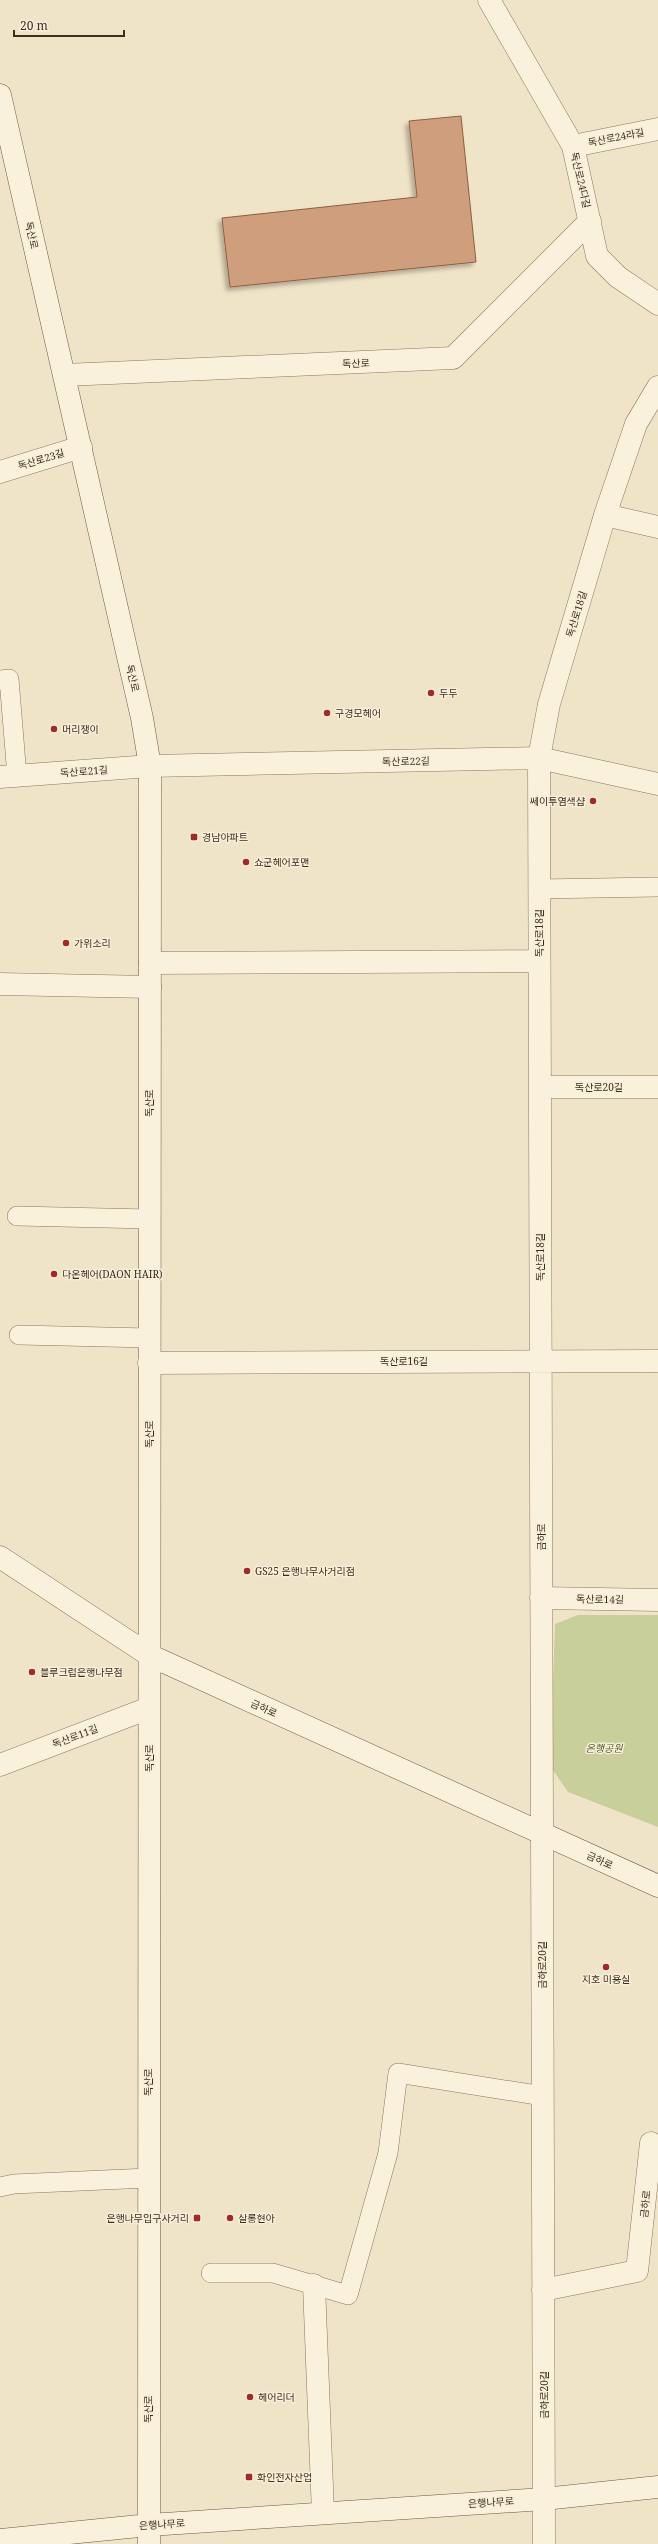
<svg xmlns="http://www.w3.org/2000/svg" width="658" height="2544" font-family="'Noto Serif','Noto Sans KR',serif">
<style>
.green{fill:#c9cf9b}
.building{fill:#cf9f7d;stroke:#8d5f41;filter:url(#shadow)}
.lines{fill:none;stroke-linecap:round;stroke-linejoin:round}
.lane-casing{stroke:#8d765c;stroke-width:20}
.street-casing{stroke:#8d765c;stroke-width:23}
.secondary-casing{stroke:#6f573f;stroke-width:23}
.lane{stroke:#faf1dc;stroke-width:19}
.street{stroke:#faf1dc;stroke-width:22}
.secondary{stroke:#faf1dc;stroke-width:22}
.poi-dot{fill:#9e2a2b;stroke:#f7eed8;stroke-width:1.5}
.labels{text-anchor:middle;stroke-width:3;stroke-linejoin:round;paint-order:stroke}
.street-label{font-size:10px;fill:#3d2e20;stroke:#f7eed8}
.poi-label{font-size:10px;fill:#3d2e20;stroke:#f7eed8;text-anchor:start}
.park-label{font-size:10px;font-style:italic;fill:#4d5a26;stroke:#f7eed8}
</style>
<defs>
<filter id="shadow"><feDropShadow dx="-3.5" dy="3.5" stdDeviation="2" flood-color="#0004"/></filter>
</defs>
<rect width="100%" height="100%" fill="#f0e4c8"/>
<path class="green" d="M578,1615H658V1827L568,1792L550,1766L555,1624Z"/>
<path class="building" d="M461,116L476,262L230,287L222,218L417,197L409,121Z"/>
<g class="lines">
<g class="lane-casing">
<path id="lane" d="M0,680L9,679L17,776
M539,889L658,887
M17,1216L149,1219
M19,1335L149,1338
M0,2187L14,2184L148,2178
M211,2273H273L348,2295L388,2153L398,2073L543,2096"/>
</g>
<g class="street-casing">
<path id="street" d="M489,0L573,146L597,256L618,277L658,304
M573,146L658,129
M65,375L453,358L590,221
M0,472L81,447
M605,515L658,527
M0,777L150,766L539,758L658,784
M150,963L539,961
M0,984L150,987
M540,1087H658
M149,1363L658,1361
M541,1598L658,1600
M0,1765L149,1708
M314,2285L323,2513
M543,2290L637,2271L651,2143
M544,2544L539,758L549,704L605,515L636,424L658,387"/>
</g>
<g class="secondary-casing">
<path id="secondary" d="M0,95L142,718L150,766L149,2544
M0,1557L149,1655L658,1886
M0,2540L149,2525L544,2499L658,2487"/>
</g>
<use href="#lane" class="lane"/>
<use href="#street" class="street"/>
<use href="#secondary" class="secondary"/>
</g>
<g class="poi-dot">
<circle cx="431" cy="693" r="4"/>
<circle cx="327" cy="713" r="4"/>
<circle cx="54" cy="729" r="4"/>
<circle cx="593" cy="801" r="4"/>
<rect x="190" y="833" width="8" height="8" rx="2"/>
<circle cx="246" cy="862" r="4"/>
<circle cx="66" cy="943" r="4"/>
<circle cx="54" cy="1274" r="4"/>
<circle cx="247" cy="1571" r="4"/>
<circle cx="32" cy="1672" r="4"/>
<circle cx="606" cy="1967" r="4"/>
<rect x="193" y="2214" width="8" height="8" rx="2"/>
<circle cx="230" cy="2218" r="4"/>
<circle cx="250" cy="2397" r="4"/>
<rect x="245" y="2473" width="8" height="8" rx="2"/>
</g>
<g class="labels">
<g class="street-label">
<text transform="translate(616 137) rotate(-11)" y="4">독산로24라길</text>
<text transform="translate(581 180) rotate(77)" y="4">독산로24다길</text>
<text transform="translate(32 235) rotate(77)" y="4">독산로</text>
<text transform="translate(356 363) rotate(-2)" y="4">독산로</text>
<text transform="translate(41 459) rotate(-17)" y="4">독산로23길</text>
<text transform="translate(576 614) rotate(-73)" y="4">독산로18길</text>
<text transform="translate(133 678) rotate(77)" y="4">독산로</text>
<text transform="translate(406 761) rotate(-1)" y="4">독산로22길</text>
<text transform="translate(84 771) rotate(-4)" y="4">독산로21길</text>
<text transform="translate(539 933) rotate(-90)" y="4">독산로18길</text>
<text x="599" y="1091">독산로20길</text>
<text transform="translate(149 1103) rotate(-90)" y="4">독산로</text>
<text transform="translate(540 1257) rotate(-90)" y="4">독산로18길</text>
<text x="404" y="1365">독산로16길</text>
<text transform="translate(149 1434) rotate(-90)" y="4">독산로</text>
<text transform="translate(541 1537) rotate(-90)" y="4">금하로</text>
<text transform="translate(600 1599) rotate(1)" y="4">독산로14길</text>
<text transform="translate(264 1708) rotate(24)" y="4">금하로</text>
<text transform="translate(75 1736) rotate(-21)" y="4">독산로11길</text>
<text transform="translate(149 1758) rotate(-90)" y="4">독산로</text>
<text transform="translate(600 1860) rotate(24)" y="4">금하로</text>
<text transform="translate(542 1965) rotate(-90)" y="4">금하로20길</text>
<text transform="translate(148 2082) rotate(-90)" y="4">독산로</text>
<text transform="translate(645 2204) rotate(-84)" y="4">금하로</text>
<text transform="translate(544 2395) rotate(-90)" y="4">금하로20길</text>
<text transform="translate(148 2409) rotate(-90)" y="4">독산로</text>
<text transform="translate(491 2502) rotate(-4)" y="4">은행나무로</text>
<text transform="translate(162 2524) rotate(-4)" y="4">은행나무로</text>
</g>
<g class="poi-label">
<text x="439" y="697">두두</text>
<text x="335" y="717">구경모헤어</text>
<text x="62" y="733">머리쟁이</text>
<text x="585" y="805" text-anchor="end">쎄이투염색샵</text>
<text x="202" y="841">경남아파트</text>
<text x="254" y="866">쇼군헤어포맨</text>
<text x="74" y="947">가위소리</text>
<text x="62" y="1278">다온헤어(DAON HAIR)</text>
<text x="255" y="1575">GS25 은행나무사거리점</text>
<text x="40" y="1676">블루크럽은행나무점</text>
<text x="606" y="1983" text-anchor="middle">지호 미용실</text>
<text x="189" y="2222" text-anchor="end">은행나무입구사거리</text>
<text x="238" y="2222">살롱현아</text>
<text x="258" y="2401">헤어리더</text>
<text x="257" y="2481">화인전자산업</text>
</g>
<g class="park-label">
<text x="604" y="1752">은행공원</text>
</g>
</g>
<path d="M14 30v6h110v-6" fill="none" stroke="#3d2e20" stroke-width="2"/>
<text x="20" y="30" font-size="12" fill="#3d2e20" stroke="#f7eed8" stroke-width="3" paint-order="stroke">20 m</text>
</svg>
